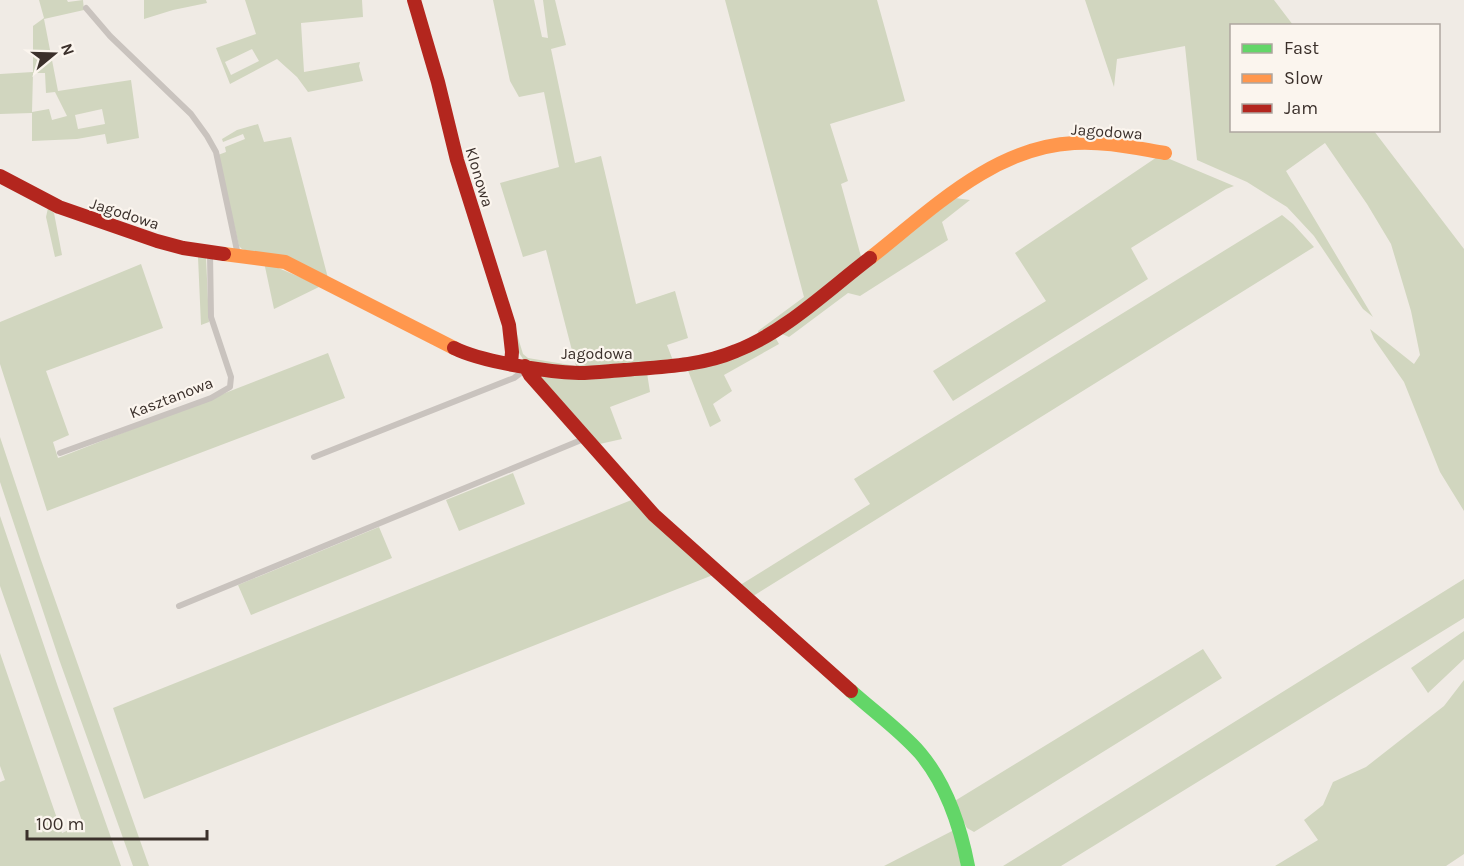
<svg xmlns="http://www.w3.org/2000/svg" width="1464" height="866" font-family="Karla,sans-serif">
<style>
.green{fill:#d1d6bf;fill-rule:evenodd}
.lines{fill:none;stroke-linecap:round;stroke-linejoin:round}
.lane{stroke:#c9c3be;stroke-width:6}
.fast{stroke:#63d668;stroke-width:14}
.slow{stroke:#ff974d;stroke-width:14}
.jam{stroke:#b3261e;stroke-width:14}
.labels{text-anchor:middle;stroke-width:4.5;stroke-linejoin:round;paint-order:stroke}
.street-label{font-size:16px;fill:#3b302b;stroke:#fbf5ee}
</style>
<rect width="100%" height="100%" fill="#f0ebe5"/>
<path class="green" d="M39,0H67L68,2L83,0L84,10L44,19L58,91L131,80L139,138L107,144L105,134L77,139L32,141V113L0,114V74L33,72V26L44,18ZM33,73H45L46,93L55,92L67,116L52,120L49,109L32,112ZM102,109L105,124L78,129L75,115Z
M144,0H206L207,3L173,10L144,19Z
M245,0H362L363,17L301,23L304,72L360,62L359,66L363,81L308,92L297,77L277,59L230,84L216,48L256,34ZM252,49L259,61L231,75L225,62Z
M493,0H534L542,37L548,38L543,0H555L566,45L551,49L575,163L601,156L636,304L675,291L688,338L667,345L674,363L593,370L525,362L517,350L473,190L523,354L528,358L576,366L546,250L523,257L500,183L559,167L544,92L519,97L510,81Z
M725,0H877L905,101L830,124L848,181L841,184L862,260L759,335L758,331L804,297Z
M1085,0H1274L1293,25L1232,26V130L1374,131L1464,249V511L1440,472L1404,382L1374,339L1370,329L1414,364L1420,355L1411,311L1391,244L1367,204L1325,143L1286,171L1373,317L1363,309L1314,236L1287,207L1247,182L1197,160L1185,46L1117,59L1114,87Z
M258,124L264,142L291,137L328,278L242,249L239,246L218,155L226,152L225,147L245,139L243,134L223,142L222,139L237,130Z
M1160,155L1234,186L1226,189L1131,248L1148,279L953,401L933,371L1046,301L1015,253Z
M955,198L970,200L942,222L948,240L860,296L848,293L789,337L782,334Z
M48,208L54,213L62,255L55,257L46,217Z
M1282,215L1293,224L1314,247L750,598L737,587L870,504L854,479Z
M198,257H206L209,322L201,325Z
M264,262L321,286L274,309Z
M141,264L163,328L46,371L69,435L53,442L58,458L328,353L345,398L47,511L0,364V322Z
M775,337L779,344L724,375L732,391L713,404L721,421L710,427L687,368Z
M536,371L647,373L650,392L610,407L622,439L595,445Z
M0,437L41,560L149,866H133L60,662L0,482Z
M513,473L525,504L459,531L446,500Z
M634,499L713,575L144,799L113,708Z
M0,516L58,687L121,866H0V782L5,780L0,766V653L62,833L83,824L0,586Z
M379,527L392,558L251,615L238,585Z
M1464,579V618L1061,866H1003Z
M1464,631V659L1428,693L1411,668Z
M1203,649L1222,678L974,832L967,828L953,802Z
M1464,680V854L1446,866H1275L1318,840L1304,820L1323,805L1333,782L1366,767L1444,706Z
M954,830L961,866H884Z"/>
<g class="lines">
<path class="lane" d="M86,8L110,36L191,114L207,136L216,152L238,255
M60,453L211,398L230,387L231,377L211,317L210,253
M314,457L514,378L526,369
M179,606L586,438"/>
<path class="fast" d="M851,691C873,711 900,730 920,753C947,785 960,825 968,866"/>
<path class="slow" d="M224,254L285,262L454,348
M870,258C930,211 993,147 1074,143C1105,141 1135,148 1165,153"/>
<path class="jam" d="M414,0L438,82L457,160L509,325L512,352L511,364
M0,176L59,207L157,241L183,248L224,254
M454,348C482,362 547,372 579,373C594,373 609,371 624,370C661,367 701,366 736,351C785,332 828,290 870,258
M525,366L530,375L654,515L851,691"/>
</g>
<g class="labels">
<g class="street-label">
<text transform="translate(1107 131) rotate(4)" y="6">Jagodowa</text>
<text transform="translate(480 177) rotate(73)" y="6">Klonowa</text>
<text transform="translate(125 213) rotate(18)" y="6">Jagodowa</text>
<text x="597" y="359">Jagodowa</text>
<text transform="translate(171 397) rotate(-21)" y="6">Kasztanowa</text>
</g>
</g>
<rect x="1230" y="24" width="210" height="108" fill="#fbf5ee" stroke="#aea6a0" stroke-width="1.5"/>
<rect x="1242" y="44" width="30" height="9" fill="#63d668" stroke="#aea6a0" stroke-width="1.5"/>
<text x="1284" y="54" font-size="18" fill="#3b302b">Fast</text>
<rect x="1242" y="74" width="30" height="9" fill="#ff974d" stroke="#aea6a0" stroke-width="1.5"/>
<text x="1284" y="84" font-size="18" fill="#3b302b">Slow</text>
<rect x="1242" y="104" width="30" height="9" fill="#b3261e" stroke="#aea6a0" stroke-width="1.5"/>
<text x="1284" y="114" font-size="18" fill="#3b302b">Jam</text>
<g transform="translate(54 54) rotate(71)" stroke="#fbf5ee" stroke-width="4.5" paint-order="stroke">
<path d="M0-4.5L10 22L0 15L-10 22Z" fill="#3b302b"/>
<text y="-9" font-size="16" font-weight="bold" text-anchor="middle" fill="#3b302b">N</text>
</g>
<path d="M27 830v9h180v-9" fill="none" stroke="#3b302b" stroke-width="3"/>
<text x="36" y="830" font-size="18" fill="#3b302b" stroke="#fbf5ee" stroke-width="4.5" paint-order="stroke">100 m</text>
</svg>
